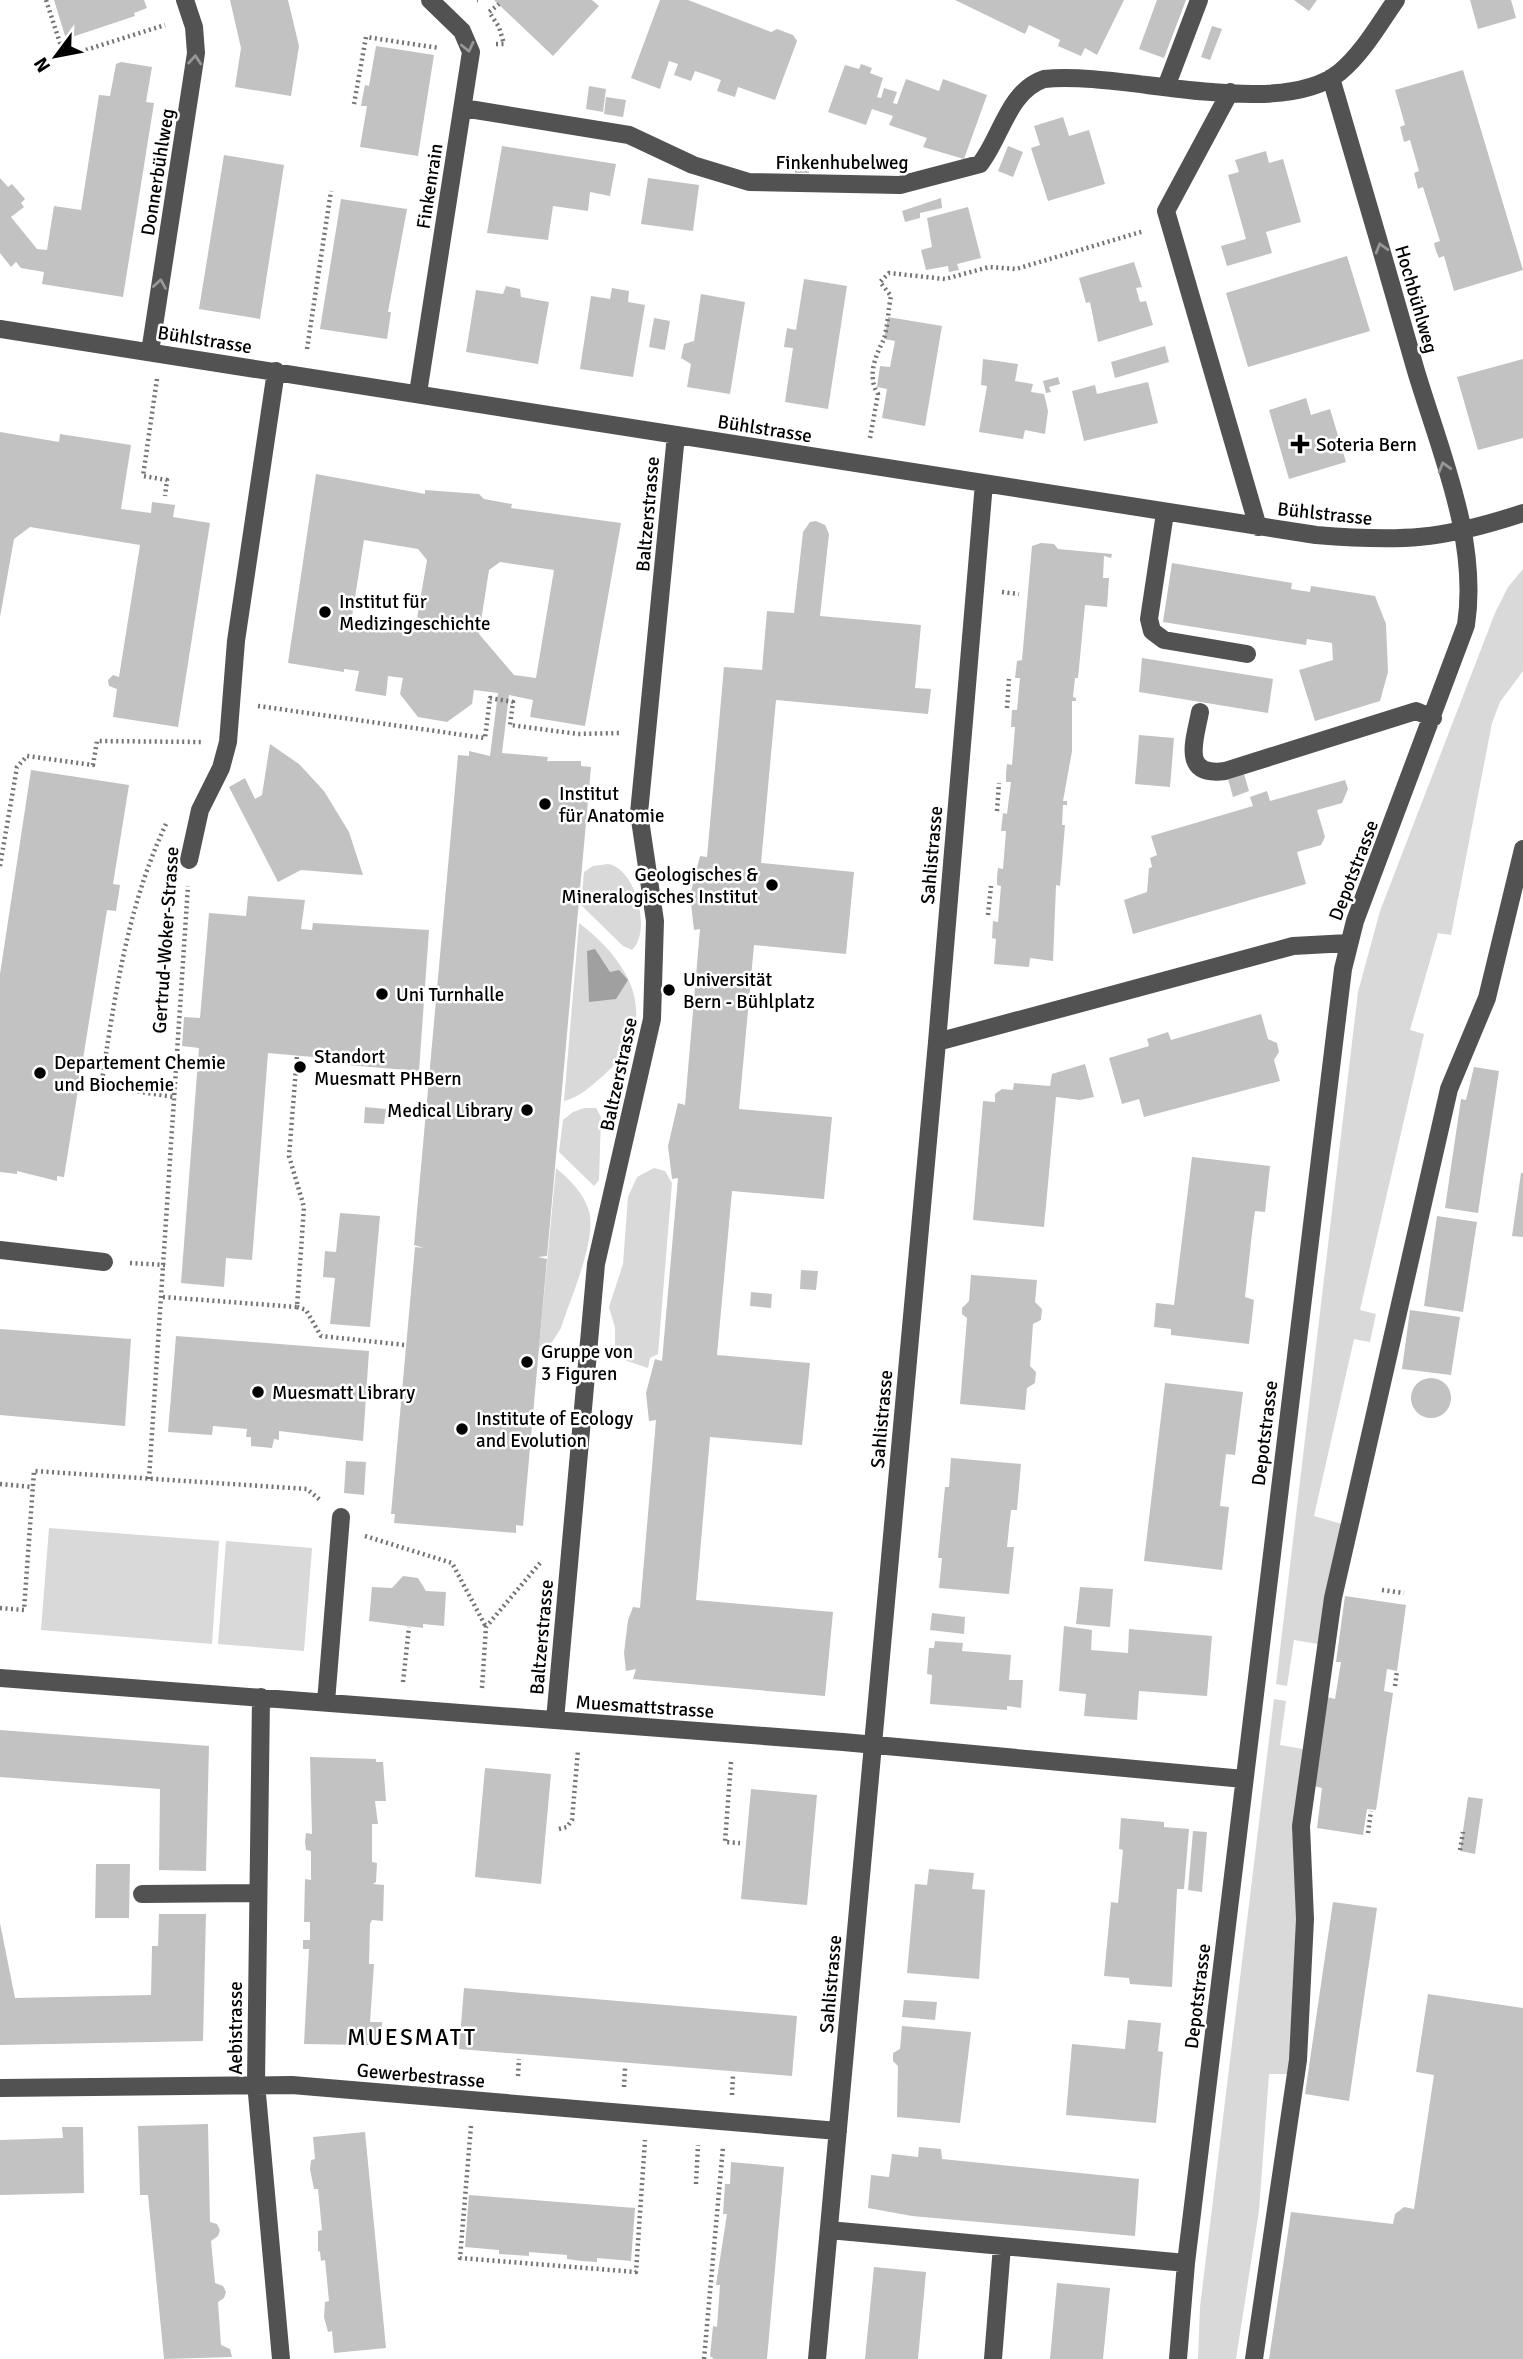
<svg xmlns="http://www.w3.org/2000/svg" width="1523" height="2359" font-family="Signika,sans-serif">
<style>
.green{fill:#d9d9d9}
.water{fill:#a0a0a0}
.building{fill:#c2c2c2;fill-rule:evenodd}
.lines{fill:none;stroke-linecap:round;stroke-linejoin:round}
.path{stroke:#747474;stroke-width:4.5;stroke-dasharray:2 3.5;stroke-linecap:butt}
.minor{stroke:#525252;stroke-width:18}
.oneway{stroke:#979797}
.poi-dot{fill:#000;stroke:#fff;stroke-width:2.5}
.labels{text-anchor:middle;stroke-width:5;stroke-linejoin:round;paint-order:stroke}
.street-label{font-size:19px;fill:#000;stroke:#fff}
.poi-label{font-size:19px;fill:#000;stroke:#fff;text-anchor:start}
.quarter-label{font-size:23px;letter-spacing:2px;fill:#000;stroke:#fff}
</style>
<rect width="100%" height="100%" fill="#fff"/>
<path class="green" d="M1523,569V671L1500,702L1492,723L1451,935L1438,933L1410,1030L1424,1034L1360,1310L1376,1314L1370,1342L1354,1339L1314,1516L1342,1524L1318,1644L1294,1640L1287,1686L1276,1684L1358,992L1380,911L1495,613L1508,587Z
M608,864C636,868 652,932 632,950L623,946L581,905L584,872L593,866Z
M579,923C633,964 663,1022 604,1075C591,1086 580,1097 564,1101Z
M584,1108H596L601,1117L599,1180L594,1186L559,1152L563,1120L573,1112Z
M556,1168C569,1179 584,1193 589,1211C597,1240 570,1299 561,1328L552,1342L539,1348Z
M654,1168L665,1171L672,1183L658,1354L650,1358L648,1368L627,1361L615,1350V1328L609,1307L623,1264L628,1197L637,1177Z
M49,1528L219,1541L212,1644L41,1630Z
M226,1541L312,1548L304,1651L218,1644Z
M1274,1699L1286,1701L1280,1745L1303,1749L1290,2074H1269L1259,2211L1236,2359H1198L1200,2307Z"/>
<path class="water" d="M595,949L610,972L619,970L628,980L616,999L589,1002L587,951Z"/>
<path class="building" d="M54,0H144L147,8L134,13L135,16L66,39Z
M230,0H288L299,46L291,96L235,87L241,48Z
M494,0H592L599,6L553,56Z
M660,0H688L771,32L777,29L793,35L797,41L775,100L738,87L735,97L717,91L721,80L695,71L691,81L674,75L678,64L669,61L660,89L631,78Z
M955,0H1124L1097,55L1085,48L1081,56L1058,46L1060,40L1029,25L1025,34Z
M1157,0H1186L1164,58L1139,49Z
M1294,0H1317L1309,11Z
M1470,0H1511L1516,18L1478,29Z
M1212,26L1222,29L1210,60L1201,57Z
M376,46L434,55L418,156L360,147L367,106H361L363,95L365,85L369,86Z
M121,62L152,67L146,102L154,103L123,297L42,284L44,272L21,268L16,262L11,267L0,253V178L8,187L12,184L25,199L21,203L24,207L11,217L37,249L47,250L54,206L81,210L99,95L110,96L116,64Z
M861,64L872,68L870,73L883,78L877,97L881,98L884,88L897,92L893,103L897,104L906,79L939,91L943,79L987,95L964,159L923,147L927,138L889,125L893,116L872,109L866,125L828,112L845,65L859,69Z
M1463,70L1523,270L1454,291L1444,256L1439,258L1436,251L1434,243L1440,241L1423,187L1418,189L1414,173L1419,171L1410,140L1404,142L1400,127L1405,125L1395,90Z
M589,86L606,89L603,112L586,109Z
M606,97L626,100L623,117L604,114Z
M1063,117L1069,136L1089,130L1105,184L1048,201L1031,148L1040,145L1034,126Z
M502,146L616,164L610,196L590,192L588,211L553,206L548,240L487,233Z
M1008,146L1023,152L1013,177L998,171Z
M1266,151L1269,163L1283,159L1301,222L1266,232L1272,253L1227,266L1221,246L1246,239L1228,175L1239,172L1235,160Z
M224,155L284,165L260,319L199,309Z
M795,159H809V173H795Z
M648,178L699,185L693,231L641,224Z
M941,198L942,208L920,213V218L905,222L902,211Z
M341,199L407,209L388,312H391L387,339L320,329Z
M968,207L981,258L957,264L959,270L949,272L948,266L926,270L921,250L932,247L927,218Z
M1347,256L1370,331L1248,367L1226,293Z
M1134,262L1142,287L1136,288L1140,302L1146,301L1153,325L1098,342L1090,302L1086,303L1079,278Z
M804,279L847,286L828,409L785,402L793,348L784,347L787,328L796,330Z
M506,286L520,289L521,297L549,302L538,364L466,352L476,290L503,294Z
M612,288L629,291L628,302L645,305L633,377L580,369L591,296L610,299Z
M701,294L745,302L730,394L687,387L691,364L681,358L684,344L694,341Z
M888,317L942,326L925,426L882,418L887,389L877,387L880,366L890,367L895,341L884,339Z
M654,318L670,321L665,350L649,347Z
M1165,346L1169,362L1115,378L1111,362Z
M983,359L1018,364L1015,381L1033,384L1031,392L1044,394L1048,411L1045,434L1025,430L1023,439L979,432L987,386L981,385Z
M1523,359V438L1478,450L1457,377Z
M1058,377L1060,384L1049,387L1051,392L1046,393L1043,381Z
M1148,382L1158,423L1084,441L1072,391L1095,385L1097,394Z
M1306,398L1311,415L1330,409L1346,462L1289,479L1269,410Z
M0,432L59,442L60,434L131,445L121,509L151,513L152,502L175,505L173,517L210,523L178,727L113,717L117,689L109,686L108,680L113,675L119,677L140,545L30,527L14,539L0,617Z
M316,474L425,494V490L479,494L484,499L512,504L511,508L621,523L585,726L530,717L533,700L509,695L502,753L548,757L547,761H581V766L591,767L547,1256L538,1257L547,1259L523,1526L516,1525V1533L394,1523L395,1514H391L415,1247L424,1248L414,1245L458,755L469,756V751L490,756L498,693L474,690L472,704L447,722L418,717L400,694L403,678L388,676L386,696L355,691L359,671L344,669V672L288,663ZM364,540L418,549L427,560L416,624L405,632L351,623ZM500,562L554,570L536,678L514,675L479,634L489,570Z
M816,521L825,525L829,534L820,616L921,625L915,688L931,689L928,714L776,700L761,863L854,872L846,954L754,945L739,1109L832,1117L824,1199L732,1191L717,1355L810,1363L802,1445L710,1437L696,1600L833,1612L825,1696L633,1679L636,1669L626,1671L624,1653L628,1620L633,1607L640,1608L656,1420L649,1421L646,1393L655,1359L662,1361L678,1178L672,1179L668,1146L678,1103L685,1105L700,929L694,930L690,895L700,856L707,857L724,667L762,670L767,611L794,613L803,532L810,522Z
M1041,543L1054,544L1058,549L1112,554L1111,558L1104,556L1103,578H1109L1107,607L1085,605L1078,678H1075L1073,697L1076,698V701H1072V751L1063,801H1067V805H1063L1062,825H1065L1060,886L1056,885L1053,961L1030,958L1029,967L994,964L996,939L992,938L993,921L998,922L1001,886L997,885V877L998,868L1003,869L1006,831H1001L1003,813L1007,814L1011,782H1006V773L1007,764L1012,765L1015,727H1011L1012,710H1017L1020,678H1015L1017,661L1022,660L1032,546Z
M1172,563L1292,583L1291,589L1310,592L1311,586L1375,596L1386,624L1388,672L1380,701L1315,721L1299,670L1333,660L1332,643L1307,639L1306,645L1163,622Z
M1142,658L1273,679L1268,713L1139,692Z
M1139,735L1174,738L1170,787L1135,784Z
M270,744L299,764L324,791L349,832L363,875L301,870L278,882L229,787L245,778L255,799L262,795Z
M31,770L129,785L113,884L120,885L116,911L107,910L64,1177L57,1176V1181L17,1171V1174L0,1172V974Z
M1244,774L1249,791L1233,797L1228,779Z
M1345,780L1348,789L1342,803L1317,810L1325,837L1321,845L1297,852L1306,884L1133,934L1124,900L1147,892L1149,868L1152,867L1150,858L1157,855L1151,836L1253,806L1250,797L1267,791L1270,801Z
M248,896L305,900L301,929L312,930L313,923L429,930L419,1071L335,1064V1059L268,1053L252,1260L226,1258L224,1287L181,1283L199,1048L182,1046L184,1017L200,1018L209,913L246,916Z
M1261,1014L1268,1039L1277,1043L1279,1052L1274,1060L1280,1081L1144,1117L1139,1099L1122,1104L1109,1058L1149,1046L1147,1039L1168,1032L1171,1040Z
M1085,1064L1094,1097L1080,1100L1056,1097L1044,1227L973,1220L983,1101L995,1102V1094L1002,1089L1013,1090L1014,1083L1050,1086L1052,1074Z
M1474,1067L1499,1071L1478,1213L1445,1208L1461,1099L1466,1100Z
M365,1107L386,1109L384,1124L364,1123Z
M1192,1157L1270,1166L1265,1212L1255,1211L1252,1233L1245,1297L1254,1300L1249,1344L1171,1335V1329L1154,1327L1156,1303L1174,1305Z
M1521,1173H1523V1237L1512,1236Z
M340,1213L380,1216L370,1327L330,1324L335,1278L323,1277L325,1251L336,1252Z
M1437,1216L1477,1222L1463,1312L1424,1306Z
M801,1270L818,1271L816,1290L800,1289Z
M971,1275L1037,1280L1035,1302L1042,1309L1041,1320L1033,1324L1030,1366L1036,1372L1035,1383L1027,1388L1025,1410L960,1404L967,1318L962,1314V1308L969,1301Z
M751,1292L772,1294L771,1308L750,1306Z
M1410,1310L1460,1317L1451,1375L1402,1369Z
M0,1329L131,1339L125,1426L0,1415Z
M176,1336L369,1351L363,1441L279,1431V1440L274,1439L272,1448L251,1446V1437H246L247,1429L213,1426L212,1435L168,1432Z
M1411 1398a20 20 0 1 1 40 0a20 20 0 1 1-40 0Z
M1165,1383L1243,1392L1235,1455L1226,1454L1220,1506L1229,1507L1222,1570L1144,1561Z
M951,1458L1021,1464L1017,1510H1011L1009,1528L1007,1547H1014L1009,1594L939,1588L942,1558H938L945,1487H949Z
M346,1461L366,1462L364,1495L344,1493Z
M403,1576L418,1578L426,1591L446,1592L444,1626L423,1624V1628L369,1621L372,1587L392,1588Z
M1080,1587L1113,1589L1110,1627L1076,1624Z
M1345,1596L1406,1605L1397,1671L1387,1669L1384,1691L1393,1693L1376,1810L1367,1809L1363,1835L1317,1828L1322,1788L1314,1786L1327,1697L1335,1699L1341,1662H1336Z
M932,1613L965,1617L964,1634L930,1630Z
M1064,1626L1092,1630L1091,1650L1128,1653L1129,1629L1212,1636L1207,1696L1139,1691L1137,1720L1084,1716L1086,1694L1059,1691Z
M935,1641L963,1643L962,1651L1011,1655L1009,1680H1023L1021,1708L1007,1706V1710L930,1704L932,1675L927,1674L929,1648H934Z
M0,1730L209,1746L206,1871L159,1870L160,1789L0,1777Z
M310,1757L376,1759V1762H383L386,1801H375L378,1824H372V1862L377,1863L376,1882L373,1884L384,1885L383,1921L372,1920L370,1924L369,1964H374L370,2022H382L381,2043L369,2042L370,2045L304,2044L309,1949H303V1940H310V1922H304L305,1879L311,1880V1851L306,1850L305,1842L306,1833L312,1834Z
M485,1768L551,1774L541,1884L475,1877Z
M751,1789L817,1795L807,1905L741,1899Z
M1468,1797L1483,1799L1475,1854L1460,1851Z
M1121,1818L1164,1822V1827L1189,1829L1184,1889H1177L1172,1987L1130,1984L1129,1978L1104,1976L1111,1902L1118,1903L1123,1850L1119,1849Z
M1193,1831L1207,1832L1202,1892L1188,1890Z
M96,1864H130L129,1918H95Z
M929,1869L974,1873L972,1889L985,1890L979,1979L907,1973L915,1884L927,1885Z
M1333,1902L1377,1908L1349,2101L1305,2094Z
M159,1914H206L203,2041L0,2045V1923L15,1998L151,1995L152,1946H158Z
M464,1988L797,2016L792,2076L459,2049Z
M1428,1994L1523,2008V2359H1269L1291,2212L1393,2224L1395,2214L1404,2207L1414,2209L1434,2075L1416,2072Z
M904,2000L937,2002L935,2020L902,2017Z
M1128,2020L1161,2023L1158,2051L1163,2052L1156,2123L1066,2115L1072,2044L1125,2049Z
M902,2026L971,2032L960,2123L897,2117L898,2066L893,2061V2053L900,2049Z
M208,2124L210,2222L217,2224L220,2230L218,2236L211,2241L215,2283L223,2286L226,2292L224,2298L218,2302L221,2345L230,2349L232,2357L164,2359L148,2195H140L138,2126Z
M62,2127H83L84,2193L0,2195V2140L63,2138Z
M365,2132L386,2348L334,2353L332,2331L328,2332L324,2317L325,2302L329,2301L325,2260L321,2261L320,2251L318,2252V2231L322,2230L318,2189H314L310,2169L311,2160L315,2159L313,2137Z
M919,2147L941,2149L942,2159L1139,2179L1135,2236L912,2216L868,2208L871,2175L889,2177L892,2154L918,2157Z
M731,2162L784,2167L767,2359H714L710,2356L713,2326L717,2327L720,2285H716L727,2214H723L725,2184H730Z
M469,2195L635,2208L631,2261L597,2258V2262L582,2261L567,2259V2255L529,2252V2256L499,2254V2250L465,2247Z
M874,2267L926,2272L918,2359H865Z
M1057,2283L1110,2288L1103,2359H1050Z"/>
<g class="lines">
<path class="path" d="M46,0L61,46L67,53H76L165,25
M477,0H478
M496,44H504L499,27L489,12L499,4
M354,104L366,37L439,48
M307,349L331,191
M157,379L143,476L167,480L165,496
M870,438L878,394C867,377 875,357 883,341C888,329 888,309 891,296L880,282L889,273L945,279L989,267L1016,269L1144,231
M1002,592L1019,594
M258,706L485,738L490,698L513,702L510,725L578,734L621,733
M1007,708L1009,679
M997,811L999,783
M166,824C127,907 115,996 101,1086L174,1097
M0,866L17,767L27,756L93,765L97,741L201,742
M988,915L991,886
M130,1263L165,1265
M163,1297L297,1307L304,1207L289,1156L297,1056
M297,1307L306,1310L321,1336L405,1345
M149,1479L188,886
M0,1484L33,1487
M365,1536L452,1563L486,1627
M1382,1590L1404,1593
M0,1608L24,1610L34,1471L307,1489L320,1500
M403,1682L409,1627
M1395,1686L1397,1671
M482,1688L486,1627L540,1563
M731,1762L725,1842L740,1843
M559,1829L567,1827L572,1820L578,1750
M1368,1833L1371,1811
M1460,1850L1463,1832
M518,2076L519,2059
M624,2087L625,2068
M732,2095L733,2075
M471,2126L460,2258L636,2272L645,2140
M696,2184L698,2145
M704,2359L723,2147"/>
<path class="minor" d="M1166,87L1199,0
M1230,92L1166,211L1258,527
M463,108L629,135L693,165L749,182L900,185L980,164C1001,138 1008,91 1044,79C1121,70 1278,122 1340,72C1363,53 1379,24 1396,0
M0,329L1316,535C1401,542 1442,540 1523,513
M150,352L196,53L194,27L185,0
M418,393L471,52L462,31L430,0
M1165,513L1149,619L1152,631L1164,640L1247,654
M1200,712C1195,740 1180,777 1225,771L1416,711L1433,718
M189,860L200,810L221,768L228,742L236,641L276,371
M937,1042L1293,946L1348,943
M0,1250L104,1262
M0,1678L843,1742L1244,1779
M261,1697L256,2083L281,2359
M326,1702L341,1517
M555,1720L596,1264L652,1019L655,921L639,813L676,435
M142,1894L257,1893
M0,2088L292,2085L838,2131
M829,2230L1186,2263
M817,2359L937,1042L984,483
M993,2359L1002,2246
M1178,2359L1186,2263L1343,969L1355,921L1466,625C1479,540 1440,451 1416,371C1388,273 1360,176 1331,78
M1254,2359L1298,2060L1305,1919L1301,1826L1333,1598L1449,1089L1487,998L1523,849"/>
</g>
<defs><path id="oneway-chevron" d="M-2-3.5L2.5 0L-2 3.5" fill="none" stroke-width="1.6" stroke-linecap="round" stroke-linejoin="round" transform="scale(1.75)"/></defs>
<g class="oneway">
<use href="#oneway-chevron" transform="translate(468 47) rotate(77)"/>
<use href="#oneway-chevron" transform="translate(195 60) rotate(-86)"/>
<use href="#oneway-chevron" transform="translate(1381 248) rotate(-106)"/>
<use href="#oneway-chevron" transform="translate(160 284) rotate(-81)"/>
<use href="#oneway-chevron" transform="translate(1444 467) rotate(-106)"/>
</g>
<g class="poi-dot">
<path d="M1296.5 433.5h7v7h7v7h-7v7h-7v-7h-7v-7h7z"/>
<circle cx="325" cy="612" r="7"/>
<circle cx="545" cy="804" r="7"/>
<circle cx="772" cy="885" r="7"/>
<circle cx="669" cy="990" r="7"/>
<circle cx="382" cy="994" r="7"/>
<circle cx="300" cy="1067" r="7"/>
<circle cx="40" cy="1073" r="7"/>
<circle cx="527" cy="1110" r="7"/>
<circle cx="527" cy="1362" r="7"/>
<circle cx="258" cy="1392" r="7"/>
<circle cx="462" cy="1429" r="7"/>
</g>
<g class="labels">
<g class="street-label">
<text x="842" y="169">Finkenhubelweg</text>
<text transform="translate(157 172) rotate(-81)" y="7">Donnerbühlweg</text>
<text transform="translate(429 186) rotate(-81)" y="7">Finkenrain</text>
<text transform="translate(1417 299) rotate(74)" y="7">Hochbühlweg</text>
<text transform="translate(205 339) rotate(9)" y="7">Bühlstrasse</text>
<text transform="translate(765 428) rotate(9)" y="7">Bühlstrasse</text>
<text transform="translate(1325 513) rotate(6)" y="7">Bühlstrasse</text>
<text transform="translate(647 514) rotate(-85)" y="7">Baltzerstrasse</text>
<text transform="translate(931 855) rotate(-85)" y="7">Sahlistrasse</text>
<text transform="translate(1353 870) rotate(-69)" y="7">Depotstrasse</text>
<text transform="translate(165 940) rotate(-86)" y="7">Gertrud-Woker-Strasse</text>
<text transform="translate(618 1074) rotate(-78)" y="7">Baltzerstrasse</text>
<text transform="translate(881 1419) rotate(-85)" y="7">Sahlistrasse</text>
<text transform="translate(1264 1433) rotate(-83)" y="7">Depotstrasse</text>
<text transform="translate(541 1637) rotate(-85)" y="7">Baltzerstrasse</text>
<text transform="translate(645 1706) rotate(4)" y="7">Muesmattstrasse</text>
<text transform="translate(830 1984) rotate(-85)" y="7">Sahlistrasse</text>
<text transform="translate(1197 1996) rotate(-83)" y="7">Depotstrasse</text>
<text transform="translate(235 2028) rotate(-90)" y="7">Aebistrasse</text>
<text transform="translate(421 2075) rotate(5)" y="7">Gewerbestrasse</text>
</g>
<g class="poi-label">
<text x="1316" y="451">Soteria Bern</text>
<text x="339" y="608">Institut für<tspan x="339" dy="22">Medizingeschichte</tspan></text>
<text x="559" y="800">Institut<tspan x="559" dy="22">für Anatomie</tspan></text>
<text x="758" y="881" text-anchor="end">Geologisches &amp;<tspan x="758" dy="22">Mineralogisches Institut</tspan></text>
<text x="683" y="986">Universität<tspan x="683" dy="22">Bern - Bühlplatz</tspan></text>
<text x="396" y="1001">Uni Turnhalle</text>
<text x="314" y="1063">Standort<tspan x="314" dy="22">Muesmatt PHBern</tspan></text>
<text x="54" y="1069">Departement Chemie<tspan x="54" dy="22">und Biochemie</tspan></text>
<text x="513" y="1117" text-anchor="end">Medical Library</text>
<text x="541" y="1358">Gruppe von<tspan x="541" dy="22">3 Figuren</tspan></text>
<text x="272" y="1399">Muesmatt Library</text>
<text x="476" y="1425">Institute of Ecology<tspan x="476" dy="22">and Evolution</tspan></text>
</g>
<g class="quarter-label">
<text x="412" y="2045">MUESMATT</text>
</g>
</g>
<g transform="translate(56 56) rotate(238)" stroke="#ffffff" stroke-width="5" paint-order="stroke">
<path d="M0-5L12 26L0 18L-12 26Z" fill="#000000"/>
<text y="-10" font-size="19" font-weight="bold" text-anchor="middle" fill="#000000">N</text>
</g>
</svg>
